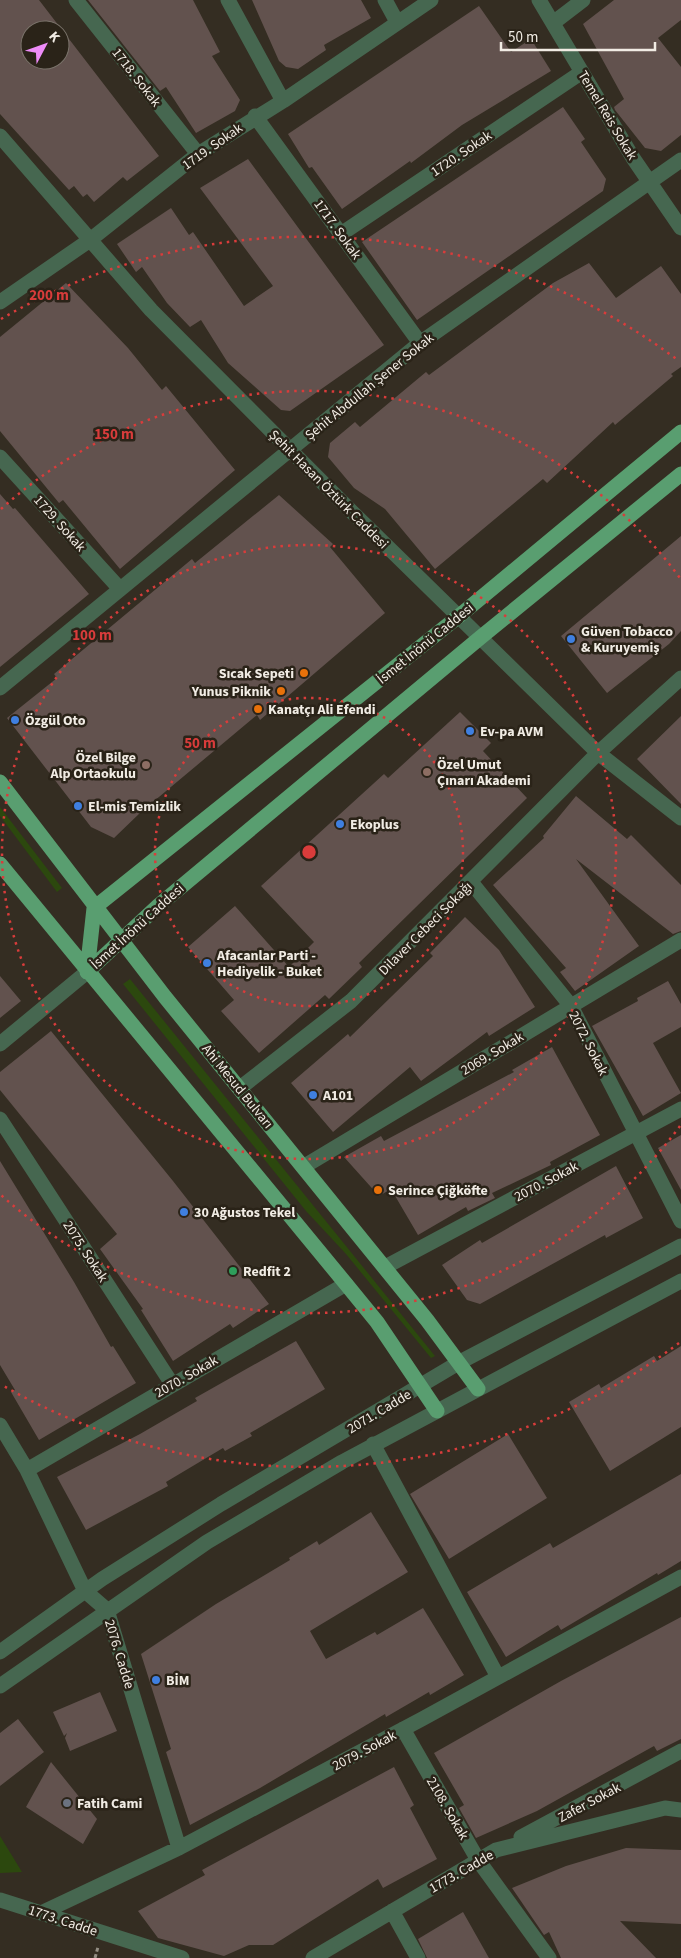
<svg xmlns="http://www.w3.org/2000/svg" width="681" height="1958" font-family="'Source Sans 3',sans-serif">
<style>
.green{fill:#2c480e}
.building{fill:#62524e;fill-rule:evenodd}
.lines{fill:none;stroke-linecap:round;stroke-linejoin:round}
.path{stroke:#938d83;stroke-width:3;stroke-dasharray:4 2.5;stroke-linecap:butt}
.minor{stroke:#466750;stroke-width:15}
.major{stroke:#599e70;stroke-width:15}
.ring{fill:none;stroke:#d93c3b;stroke-width:2.5;stroke-dasharray:2.5 5}
.shop-dot{fill:#3f7fe0;stroke:#2a2318;stroke-width:2}
.food-dot{fill:#e8710a;stroke:#2a2318;stroke-width:2}
.education-dot{fill:#8d6e63;stroke:#2a2318;stroke-width:2}
.leisure-dot{fill:#2e9e5b;stroke:#2a2318;stroke-width:2}
.worship-dot{fill:#6b7280;stroke:#2a2318;stroke-width:2}
.labels{text-anchor:middle;stroke-width:5;stroke-linejoin:round;paint-order:stroke}
.street-label{font-size:14px;fill:#f1ece4;stroke:#2a2318}
.poi-label{font-size:14px;font-weight:bold;fill:#f1ece4;stroke:#2a2318;text-anchor:start}
.centre{fill:#d93c3b;stroke:#2a2318;stroke-width:2.5}
.ring-label{font-size:15px;text-anchor:middle;font-weight:bold;fill:#d93c3b;stroke:#2a2318;stroke-width:5;stroke-linejoin:round;paint-order:stroke}
</style>
<rect width="100%" height="100%" fill="#342d22"/>
<path class="green" d="M0,807L62,888L57,892L0,816Z
M130,979L435,1356L431,1358L346,1254L306,1211L123,984Z
M0,1836L22,1872L0,1873Z"/>
<path class="building" d="M0,0H39L159,156L127,181L123,177L94,202L87,194L83,197L74,186L69,190L0,114ZM30,30H60V60H30Z
M88,0H193L220,52L212,56L240,100L235,111L196,133L166,87L160,91Z
M252,0H361L371,18L324,45L326,50L298,69L286,67L279,61Z
M614,0H681V20L658,38L681,67V135L661,151L645,148L615,110L614,107L624,99L583,24Z
M479,6L511,52L531,39L551,71L462,125L411,163L410,161L342,209L312,167L309,168L288,134Z
M563,107L585,139L581,142L606,179L603,191L417,320L362,242Z
M248,159L384,345L290,411L281,410L228,363L201,320L190,327L167,303L142,267L136,272L117,244L171,208L189,235L193,232L244,306L273,286L200,188Z
M589,263L616,298L661,266L681,294V367L671,374L673,376L615,425L613,422L547,483L543,479L435,569L385,509L354,488L328,457L330,443L355,422L360,427L426,372L429,375L553,283Z
M66,283L128,348L162,390L166,386L235,470L120,569L63,500L59,503L0,431V337Z
M0,494L13,509L15,508L89,594L0,667Z
M279,495L333,544L330,547L385,613L260,720L257,715L141,812L114,838L91,827L7,718L57,678L54,674L192,559L195,563Z
M681,536V631L669,644L607,693L561,636Z
M460,712L491,743L483,751L527,798L359,963L362,967L329,999L325,995L259,1053L221,1011L234,1000L188,947L235,906L289,967L314,942L261,886L384,774L388,778Z
M681,716V804L637,759Z
M576,796L627,839L631,835L681,885V931L673,934L576,859L639,946L575,991L560,972L566,968L493,885L544,838L543,836Z
M465,917L499,950L535,1007L489,1036L487,1032L421,1081L410,1067L333,1132L291,1083L348,1034L350,1037L433,956L430,953Z
M0,976L21,1001L0,1018Z
M668,981L681,1004V1027L653,1043L681,1093L643,1116L592,1026L638,1001L637,998Z
M51,1031L173,1181L269,1304L233,1328L230,1324L173,1361L141,1310L143,1309L100,1249L117,1234L0,1090V1072Z
M552,1047L600,1135L550,1162L551,1165L492,1193L495,1198L468,1211L466,1207L418,1235L391,1189L379,1196L344,1157L381,1136L384,1141L514,1072L512,1070Z
M681,1135V1190L658,1148Z
M0,1161L74,1282L111,1347L113,1346L136,1383L39,1440L11,1392L15,1390L0,1365Z
M616,1166L643,1218L606,1238L605,1235L480,1304L467,1300L442,1265L480,1240L482,1243Z
M296,1341L325,1389L250,1433L252,1436L225,1451L223,1448L166,1482L168,1486L86,1530L57,1477L140,1434L197,1401L195,1398Z
M681,1346V1427L610,1471L569,1402L599,1384L601,1388L654,1356L657,1361Z
M508,1434L547,1498L449,1559L410,1494Z
M681,1474V1561L658,1575L657,1573L561,1630L558,1625L506,1657L467,1592L550,1543L553,1548Z
M371,1512L408,1572L310,1631L326,1659L375,1632L377,1635L423,1608L464,1675L430,1695L429,1692L386,1717L385,1714L260,1788L190,1825L166,1752L171,1749L141,1654L216,1604L290,1560L289,1558L317,1541L319,1545Z
M681,1617V1739L657,1751L654,1746L537,1811L476,1838L459,1808L464,1805L434,1753L561,1681Z
M100,1692L117,1731L70,1751L65,1738L67,1733L64,1736L53,1712Z
M18,1719L44,1752L0,1786V1733Z
M51,1762L97,1819L83,1844L26,1807Z
M394,1767L414,1805L410,1808L437,1859L383,1888L378,1879L273,1945H249L224,1956L158,1938L138,1911L205,1875L202,1870Z
M626,1848L681,1850V1924L620,1921L656,1958H561L549,1932L544,1935L512,1888L566,1866Z
M463,1912L489,1958H427L418,1939Z"/>
<g class="lines">
<path class="path" d="M95,1958L98,1947"/>
<path class="minor" d="M76,0L198,154
M228,0L283,101
M385,0L397,22
M539,0L633,158L681,228
M553,23L583,0
M255,116L420,343
M0,136L151,310L353,513L598,753L681,818
M341,234L582,72
M0,302L90,240L198,154L283,101L431,0
M0,457L120,589
M0,688L420,343L681,160
M471,882L571,1006L681,1221
M0,1044L87,972
M240,1088L351,1001L598,753L681,678
M0,1119L172,1384
M303,1167L681,940
M385,1267L681,1109
M0,1425L27,1470L85,1591L107,1610L179,1848
M373,1444L498,1677
M27,1470L346,1284
M0,1652L102,1579L221,1504L460,1362L681,1246
M0,1686L207,1542L342,1462L681,1281
M403,1729L478,1860L549,1958
M521,1837L681,1751
M0,1900L182,1958
M392,1911L418,1958
M41,1913L179,1848L422,1719L681,1577
M313,1958L496,1850L665,1808L681,1810"/>
<path class="major" d="M0,782L165,997L427,1320L478,1389
M0,864L346,1284L377,1322L437,1411
M87,972L94,908L459,616L681,432
M87,972L158,906L481,637L681,474"/>
</g>
<g class="ring">
<circle cx="309" cy="852" r="154"/>
<circle cx="309" cy="852" r="307"/>
<path d="M680 1126A461 461 0 0 1 1 1195M1 509A461 461 0 0 1 680 578"/>
<path d="M679 1343A615 615 0 0 1 2 1385M1 319A615 615 0 0 1 679 361"/>
</g>
<g class="shop-dot">
<circle cx="571" cy="639" r="5"/>
<circle cx="15" cy="720" r="5"/>
<circle cx="470" cy="731" r="5"/>
<circle cx="78" cy="806" r="5"/>
<circle cx="340" cy="824" r="5"/>
<circle cx="207" cy="963" r="5"/>
<circle cx="313" cy="1095" r="5"/>
<circle cx="184" cy="1212" r="5"/>
<circle cx="156" cy="1680" r="5"/>
</g>
<g class="food-dot">
<circle cx="304" cy="673" r="5"/>
<circle cx="281" cy="691" r="5"/>
<circle cx="258" cy="709" r="5"/>
<circle cx="378" cy="1190" r="5"/>
</g>
<g class="education-dot">
<circle cx="146" cy="765" r="5"/>
<circle cx="427" cy="772" r="5"/>
</g>
<circle class="leisure-dot" cx="233" cy="1271" r="5"/>
<circle class="worship-dot" cx="67" cy="1803" r="5"/>
<g class="labels">
<g class="street-label">
<text transform="translate(137 77) rotate(52)" y="5">1718. Sokak</text>
<text transform="translate(608 115) rotate(59)" y="5">Temel Reis Sokak</text>
<text transform="translate(212 146) rotate(-35)" y="5">1719. Sokak</text>
<text transform="translate(461 153) rotate(-34)" y="5">1720. Sokak</text>
<text transform="translate(338 229) rotate(54)" y="5">1717. Sokak</text>
<text transform="translate(369 386) rotate(-39)" y="5">Şehit Abdullah Şener Sokak</text>
<text transform="translate(329 489) rotate(45)" y="5">Şehit Hasan Öztürk Caddesi</text>
<text transform="translate(60 523) rotate(48)" y="5">1729. Sokak</text>
<text transform="translate(425 643) rotate(-39)" y="5">İsmet İnönü Caddesi</text>
<text transform="translate(137 926) rotate(-42)" y="5">İsmet İnönü Caddesi</text>
<text transform="translate(425 928) rotate(-45)" y="5">Dilaver Cebeci Sokağı</text>
<text transform="translate(589 1043) rotate(63)" y="5">2072. Sokak</text>
<text transform="translate(492 1053) rotate(-31)" y="5">2069. Sokak</text>
<text transform="translate(238 1086) rotate(51)" y="5">Ahi Mesud Bulvarı</text>
<text transform="translate(546 1181) rotate(-28)" y="5">2070. Sokak</text>
<text transform="translate(86 1251) rotate(57)" y="5">2075. Sokak</text>
<text transform="translate(186 1376) rotate(-30)" y="5">2070. Sokak</text>
<text transform="translate(379 1411) rotate(-31)" y="5">2071. Cadde</text>
<text transform="translate(120 1654) rotate(73)" y="5">2076. Cadde</text>
<text transform="translate(364 1750) rotate(-28)" y="5">2079. Sokak</text>
<text transform="translate(589 1802) rotate(-28)" y="5">Zafer Sokak</text>
<text transform="translate(448 1808) rotate(60)" y="5">2108. Sokak</text>
<text transform="translate(461 1871) rotate(-30)" y="5">1773. Cadde</text>
<text transform="translate(63 1920) rotate(18)" y="5">1773. Cadde</text>
</g>
<g class="poi-label">
<text x="581" y="636">Güven Tobacco<tspan x="581" dy="16">&amp; Kuruyemiş</tspan></text>
<text x="294" y="678" text-anchor="end">Sıcak Sepeti</text>
<text x="271" y="696" text-anchor="end">Yunus Piknik</text>
<text x="268" y="714">Kanatçı Ali Efendi</text>
<text x="25" y="725">Özgül Oto</text>
<text x="480" y="736">Ev-pa AVM</text>
<text x="136" y="762" text-anchor="end">Özel Bilge<tspan x="136" dy="16">Alp Ortaokulu</tspan></text>
<text x="437" y="769">Özel Umut<tspan x="437" dy="16">Çınarı Akademi</tspan></text>
<text x="88" y="811">El-mis Temizlik</text>
<text x="350" y="829">Ekoplus</text>
<text x="217" y="960">Afacanlar Parti -<tspan x="217" dy="16">Hediyelik - Buket</tspan></text>
<text x="323" y="1100">A101</text>
<text x="388" y="1195">Serince Çiğköfte</text>
<text x="194" y="1217">30 Ağustos Tekel</text>
<text x="243" y="1276">Redfit 2</text>
<text x="166" y="1685">BİM</text>
<text x="77" y="1808">Fatih Cami</text>
</g>
</g>
<circle cx="309" cy="852" r="8" class="centre"/>
<g class="ring-label">
<text x="49" y="300">200 m</text>
<text x="114" y="439">150 m</text>
<text x="92" y="640">100 m</text>
<text x="200" y="748">50 m</text>
</g>
<g transform="translate(45 45) rotate(49)"><circle r="24" fill="#2a2318" stroke="#7a736a"/>
<path d="M0-4L9 19L0 12L-9 19Z" fill="#ee8cf8"/>
<text y="-8" font-size="14" font-weight="bold" text-anchor="middle" fill="#f1ece4">K</text>
</g>
<path d="M501 42v8h154v-8" fill="none" stroke="#f1ece4" stroke-width="2.5"/>
<text x="508" y="42" font-size="15" fill="#f1ece4" stroke="#2a2318" stroke-width="4" paint-order="stroke">50 m</text>
</svg>
